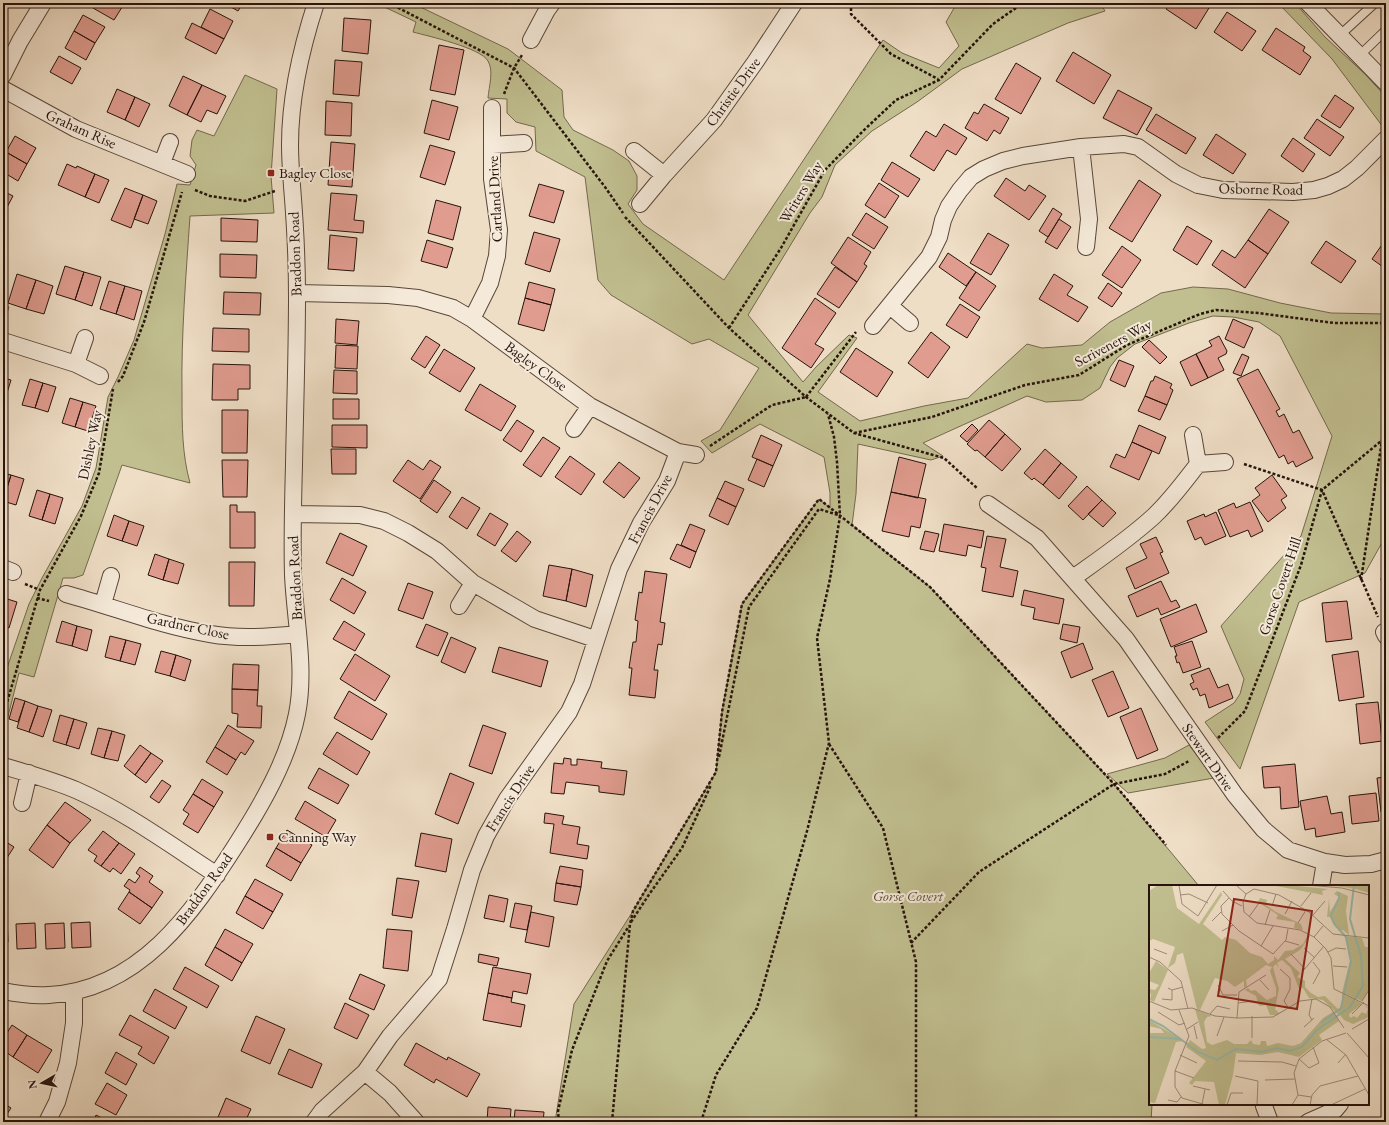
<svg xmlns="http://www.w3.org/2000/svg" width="1389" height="1125" font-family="'EB Garamond',serif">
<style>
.green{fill:#c1bf90;stroke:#74694e}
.building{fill:#e09c8f;stroke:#27130c}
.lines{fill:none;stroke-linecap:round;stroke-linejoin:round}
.lane-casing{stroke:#59463a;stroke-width:10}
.street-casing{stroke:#59463a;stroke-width:18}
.path{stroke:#27130c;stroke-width:2.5;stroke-dasharray:3 2;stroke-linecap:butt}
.lane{stroke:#f5eada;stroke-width:8}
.street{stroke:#f5eada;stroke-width:16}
.poi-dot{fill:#8f2418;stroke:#f5eada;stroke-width:1.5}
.labels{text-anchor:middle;stroke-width:4;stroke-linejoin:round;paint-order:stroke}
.street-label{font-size:15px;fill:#27130c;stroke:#f5eada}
.poi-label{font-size:15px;fill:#27130c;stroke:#f5eada;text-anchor:start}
.park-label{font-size:15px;font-style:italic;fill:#5d4f3a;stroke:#f5eada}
.inset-river{fill:none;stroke:#9abdb0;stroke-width:2}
.inset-road{fill:none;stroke:#9f8d7c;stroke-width:1}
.view{fill:#8f2418;fill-opacity:0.15;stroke:#8f2418;stroke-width:2}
.inset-edge{fill:none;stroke:#27130c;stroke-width:2}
</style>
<rect width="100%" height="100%" fill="#efdec6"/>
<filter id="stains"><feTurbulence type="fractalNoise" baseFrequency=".005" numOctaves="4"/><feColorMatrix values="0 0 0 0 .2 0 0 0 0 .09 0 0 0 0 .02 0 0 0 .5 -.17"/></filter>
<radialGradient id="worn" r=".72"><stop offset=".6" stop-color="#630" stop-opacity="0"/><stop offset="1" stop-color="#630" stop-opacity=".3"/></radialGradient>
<path class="green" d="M376,3H412L508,49L562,90L564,117L573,130L613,150L629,161L637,176V190L628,204L643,224L724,280L883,40L902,53L939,68L959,46L946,22L957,3H1100L1105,11L1068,23L962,69L917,102L872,131L835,165L822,197L810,213L748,315L803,382L816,367L849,335L857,338L818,392L860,421L924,406L968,398L1027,344L1042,348L1082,345L1110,322L1161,293L1193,287L1228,289L1280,303L1331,313L1386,314V539H1384L1365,573L1299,602L1240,769L1205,722L1234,703L1240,694L1244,679L1221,626L1301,536L1332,436L1280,336L1259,322L1233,317L1213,316L1189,323L1135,344L1117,358L1110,367L1100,388L1082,400L1046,402L1027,396L923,443L943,456L931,460L858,444L856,494L852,525L930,587L1114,784L1199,886H1150V1104H1152L1151,1122H555L574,1004L633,911L716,772L722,712L742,604L819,499L830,508V493L824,457L760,424L712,453L701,441L720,430L759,368L709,339L692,344L611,295L598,280L585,177L536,151L535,127L516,122L507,113V99L488,98C489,86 494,71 488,61C481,48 428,36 413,32L416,22Z
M1278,3H1295L1325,37L1366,75L1385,96L1386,121L1383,127L1332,59Z
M245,75L277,89L271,176L274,213L190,216C186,276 181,335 182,395C182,425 182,454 190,483L122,465L83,575L74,578H63L34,677L19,673L3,736V667L7,668L29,604L42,578L82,506L96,468L108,397L118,377L134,340L165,234L177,184L190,185L196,165L190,156L192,140L197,130L214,136Z
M3,304L9,307L3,324Z
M1189,745L1214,778L1128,793L1107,774L1165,758Z"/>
<path class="building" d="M95,3H122L124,4L114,20L93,8Z
M224,3H243L238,11Z
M1170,3H1201L1209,8L1196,29L1166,9Z
M210,9L233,21L224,39L201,27Z
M1227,12L1256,31L1242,51L1214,32Z
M83,15L105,27L95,43L74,31Z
M344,18L371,20L368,54L342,51Z
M192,23L224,39L216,54L185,38Z
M1276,28L1305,47L1303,51L1311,57L1300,75L1262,50Z
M74,31L95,43L86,60L65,48Z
M439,45L464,50L455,95L430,90Z
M1073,52L1111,75L1094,104L1056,81Z
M59,56L81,68L72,84L50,72Z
M335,60L362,62L359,96L333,94Z
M1016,63L1041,78L1021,114L995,99Z
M183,76L202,85L187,115L169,106Z
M202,85L226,96L217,114L207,110L201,122L187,115Z
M117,89L135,97L125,120L107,112Z
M1118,90L1152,108L1137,135L1103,118Z
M1335,95L1354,108L1340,128L1321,116Z
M135,97L150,104L139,127L125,120Z
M432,100L458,107L449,140L424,133Z
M326,101L352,103L351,136L325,135Z
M984,104L1009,118L1000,134L994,130L987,141L965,128L974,112L978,114Z
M1156,114L1196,138L1186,154L1146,130Z
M1317,119L1344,137L1330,156L1304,138Z
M944,124L967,138L956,155L947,150L934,171L910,156L926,131L936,137Z
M1216,134L1246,154L1233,174L1203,155Z
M15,136L36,148L27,164L6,152Z
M1293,138L1315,154L1303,172L1281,156Z
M331,142L355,144L352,187L328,185Z
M430,145L455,152L445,185L420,177Z
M6,152L27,164L18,181L3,172V157Z
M892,162L920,179L908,197L881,180Z
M67,164L76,168L77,166L95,174L85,197L58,185Z
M95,174L109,180L99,203L85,197Z
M1006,178L1025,191L1029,185L1046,196L1029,220L994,196Z
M1139,180L1161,195L1132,242L1109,228Z
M879,183L899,196L885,218L865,205Z
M539,184L564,191L554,223L529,216Z
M125,188L143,195L131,228L111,220Z
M3,191L13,196L4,213L3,212Z
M331,193L357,195L354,220L364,221L363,233L328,230Z
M143,195L157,201L148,224L134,219Z
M436,200L461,207L453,240L428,233Z
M1053,208L1062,214L1048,237L1039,231Z
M1269,209L1289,222L1268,254L1248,240Z
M866,213L888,227L874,249L852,235Z
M221,218L258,220L257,242L221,241Z
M1059,219L1071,227L1057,249L1045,242Z
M1187,226L1212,241L1197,265L1173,250Z
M534,232L560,239L550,272L525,264Z
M988,233L1009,245L991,275L970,263Z
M330,235L357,238L354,271L328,269Z
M848,237L871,252L864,264L867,266L857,282L831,263Z
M1386,239V269L1372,259Z
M427,240L453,248L447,268L421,261Z
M1248,240L1268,254L1245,288L1212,265L1222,250L1235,258Z
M1326,241L1356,261L1341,283L1311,263Z
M1122,246L1141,260L1122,288L1102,275Z
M948,253L976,272L966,286L939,267Z
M220,254L257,255L256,278L220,277Z
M65,266L84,272L75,300L56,294Z
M835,267L857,282L839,308L817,294Z
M84,272L101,277L92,306L75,300Z
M976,272L996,286L979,311L959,298Z
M17,274L36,280L26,309L8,303Z
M1054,274L1073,286L1067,295L1088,307L1078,322L1039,299Z
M36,280L53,286L44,314L26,309Z
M109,281L125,286L116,314L100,309Z
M529,282L555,289L551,305L525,298Z
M1108,283L1122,293L1112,307L1098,298Z
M125,286L142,291L134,320L116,314Z
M224,292L261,293L260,315L223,314Z
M525,298L551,305L544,331L518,324Z
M815,298L836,313L815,344L824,349L811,368L782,348Z
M960,304L980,317L967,338L946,325Z
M336,319L359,321L357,345L335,343Z
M1233,319L1253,328L1244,348L1225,339Z
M213,328L249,329V352L212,351Z
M931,332L950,347L928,378L908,363Z
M426,336L440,345L425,368L411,359Z
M1219,336L1227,351L1226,354L1218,358L1224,370L1208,378L1196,354L1212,346L1209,341Z
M1149,340L1167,357L1160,364L1142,347Z
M336,345L358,346L357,369L335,368Z
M856,348L893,372L877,397L840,372Z
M444,349L475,368L460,392L429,373Z
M1196,354L1208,378L1191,386L1180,362Z
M1242,354L1249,357L1241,376L1233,373Z
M1119,360L1134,366L1125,387L1110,380Z
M213,364L250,365V389H238V400H212Z
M1258,369L1280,409L1276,411L1279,417L1284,414L1293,433L1299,430L1313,458L1296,467L1293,461L1288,464L1284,455L1279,458L1237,379Z
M334,370L357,371V394L333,393Z
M1155,376L1172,384L1170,388L1173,390L1167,405L1145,396L1151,381H1153Z
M3,378L11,380L3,406Z
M30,379L43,383L35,408L22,405Z
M43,383L56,387L48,412L35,408Z
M480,384L516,406L501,431L465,410Z
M1145,396L1167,405L1160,420L1138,411Z
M70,398L83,402L75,427L62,423Z
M333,399H359V419H333Z
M83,402L96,406L88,431L75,427Z
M222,410H248L247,453H222Z
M517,420L534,431L521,452L503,440Z
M989,420L1005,434L985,457L977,450L975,451L967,444Z
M972,424L978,430L967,442L960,436Z
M332,425H367V448L332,447Z
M1139,425L1166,437L1159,454L1132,442Z
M1005,434L1021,449L1002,471L985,457Z
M761,435L782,445L773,466L752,457Z
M543,437L560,448L541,477L523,465Z
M1132,442L1152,451L1139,480L1110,467L1116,454L1125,458Z
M331,449H356V474H332Z
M1045,449L1061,463L1043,485L1034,478L1032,480L1024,473Z
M570,456L595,474L581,495L555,477Z
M899,457L926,464L918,498L891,492Z
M757,459L773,466L764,487L748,480Z
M222,460H248L247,497H223Z
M408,460L423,470L430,460L441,467L420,499L393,481Z
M619,462L640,478L624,498L603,482Z
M1061,463L1077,477L1059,499L1043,485Z
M3,473L11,475L3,501Z
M11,475L24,479L16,505L3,501Z
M1272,475L1287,496L1281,500L1286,508L1268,522L1252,501L1260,495L1255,488Z
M434,480L451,492L437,513L420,501Z
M725,481L744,489L736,507L717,498Z
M1087,486L1102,500L1083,520L1068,506Z
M37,490L50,494L42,520L29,516Z
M891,492L926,499L920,528L911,526L909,537L882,531Z
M50,494L63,498L55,524L42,520Z
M462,497L480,508L467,529L449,517Z
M717,498L736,507L728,525L709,516Z
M1102,500L1116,513L1103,527L1088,514Z
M1250,502L1263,531L1251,537L1248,530L1230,537L1218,510L1234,503L1236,508Z
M230,505H237V512H255V548H230Z
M1216,512L1226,536L1205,545L1201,537L1195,540L1187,521L1204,514L1205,517Z
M490,513L508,524L495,546L477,535Z
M114,515L129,521L122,541L107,536Z
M129,521L144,526L137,546L122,541Z
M690,524L705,530L696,552L681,545Z
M944,524L984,531L981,548L968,545L966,556L939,551Z
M517,531L531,542L516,562L501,551Z
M925,531L939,534L934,552L920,549Z
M340,533L367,546L353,576L326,563Z
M987,536L1006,539L1000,567L1018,571L1013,597L982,591L986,568L981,567Z
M1156,537L1163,552L1160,553L1169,573L1135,589L1126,568L1147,558L1140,544Z
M677,544L696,552L690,568L670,559Z
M155,554L169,559L163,580L148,575Z
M169,559L184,564L178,584L163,580Z
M229,562H255L254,606H229Z
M549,565L572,569L566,601L543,596Z
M572,569L593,575L586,607L566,601Z
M645,571L667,574L660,622L665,623L662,645L658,644L654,670H658L655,698L629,695L632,668H629L633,642H636L638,621L635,620L639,592L642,593Z
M1386,577V611L1381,578Z
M342,578L366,592L354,614L330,600Z
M1161,581L1171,602L1176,600L1180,607L1161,615L1158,608L1137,617L1128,596Z
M408,583L433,592L423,619L398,610Z
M1024,590L1064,599L1059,624L1033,619L1035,608L1021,605Z
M4,598L17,602L9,628L3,626V603Z
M1347,601L1352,639L1326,642L1322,603Z
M1196,604L1207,632L1171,647L1160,619Z
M62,621L77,626L72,646L56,642Z
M344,621L365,634L355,651L333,639Z
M426,624L448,633L438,656L416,647Z
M1063,624L1080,627L1077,643L1060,639Z
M77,626L92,630L87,651L72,646Z
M110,636L126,640L120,661L105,657Z
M451,637L476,648L465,673L441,662Z
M126,640L141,644L135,665L120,661Z
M1192,641L1201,667L1183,673L1179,662L1177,663L1175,656H1177L1174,647Z
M1083,643L1093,669L1071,678L1061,652Z
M499,647L548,661L541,687L492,672Z
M161,651L176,655L170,676L155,672Z
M1358,651L1364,697L1339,701L1332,655Z
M355,654L390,676L375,701L340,679Z
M176,655L191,660L185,681L170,676Z
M233,664L259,665L258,690L232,689Z
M1209,668L1218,688L1228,684L1233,698L1209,708L1205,694L1200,696L1197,688L1193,690L1190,684L1194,682L1191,675Z
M1113,671L1129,708L1108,717L1092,680Z
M232,689L258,690L257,706H262L261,728L237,727L238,714L232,713Z
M349,691L387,714L372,740L334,718Z
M15,698L25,701L18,722L9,719Z
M25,701L38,706L29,732L17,728Z
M1378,702L1382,741L1360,744L1356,704Z
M38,706L52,710L43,737L29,732Z
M1141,708L1158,750L1137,759L1120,717Z
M60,715L74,719L66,745L53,741Z
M74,719L87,723L79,749L66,745Z
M228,725L254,741L245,755L241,752L236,760L215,747Z
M483,725L506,733L492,774L469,766Z
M98,728L112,731L104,758L91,754Z
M112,731L125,735L118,761L104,758Z
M337,732L370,752L357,775L323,754Z
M140,745L151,753L135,775L124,766Z
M215,747L236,760L227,775L206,762Z
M151,753L163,761L146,783L135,775Z
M564,758L571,759V765H577V759L602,762L601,768L627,771L624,795L599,792V786L566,782L564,794L551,793L554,763L563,764Z
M1295,764L1299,807L1281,809L1280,787L1264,788L1262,767Z
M319,768L349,785L338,804L308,788Z
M450,773L474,783L458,824L435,814Z
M1386,777V812H1381L1377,778Z
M202,779L223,792L214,807L193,794Z
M162,780L171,786L159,803L150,797Z
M1376,793L1379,821L1352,824L1349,796Z
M193,794L214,807L198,833L183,824L189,814L183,810Z
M1327,796L1331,814L1342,812L1345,832L1316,837L1315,828L1305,830L1300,801Z
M305,801L336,820L326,837L295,819Z
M65,802L91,820L70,843L47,825Z
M545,813L564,816L562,824L580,827L577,844L589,846L587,859L550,853L554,824L544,823Z
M47,825L70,843L53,868L29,850Z
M287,830L312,845L301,863L276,848Z
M103,831L119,843L101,866L94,861L97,856L88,850Z
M421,833L452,839L446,872L415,866Z
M3,840L14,847L3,864Z
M119,843L135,854L121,874L113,868L110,872L101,866Z
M276,848L301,863L291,881L266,866Z
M560,866L583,870L581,887L556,883Z
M140,867L153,876L149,882L163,892L152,908L129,892L130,890L124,886L129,879L135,883L140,876L136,873Z
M397,878L419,881L412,918L392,915Z
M255,879L283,894L273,912L245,896Z
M556,883L581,887L577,905L554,901Z
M129,892L152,908L140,924L118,909Z
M489,895L508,899L504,922L484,918Z
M245,896L273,912L263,929L236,913Z
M515,903L532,906L527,930L510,927Z
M531,912L554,917L549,947L525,942Z
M7,917L8,942L3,943V918Z
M90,922L91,947L72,948L71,923Z
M35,923L36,948L17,949L16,924Z
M64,923L65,948L46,949L45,924Z
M225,929L253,944L242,963L215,947Z
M387,929L412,931L408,971L383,968Z
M215,947L242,963L232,981L205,965Z
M479,954L499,958L497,966L478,962Z
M185,967L219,986L207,1008L173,989Z
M493,967L531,974L527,994L513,991L512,998L488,993Z
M360,974L385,985L374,1010L349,999Z
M155,989L187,1007L175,1029L143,1011Z
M488,993L512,998L511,1002L525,1005L521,1027L483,1020Z
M345,1003L369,1015L357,1039L334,1028Z
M130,1015L169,1037L154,1064L138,1054L142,1047L119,1035Z
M256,1016L285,1029L270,1064L241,1051Z
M12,1025L27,1035L13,1057L3,1050V1039Z
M27,1035L52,1050L38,1073L13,1057Z
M416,1043L447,1060L448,1057L480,1074L467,1097L436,1079L434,1083L404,1065Z
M289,1049L322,1064L312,1088L278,1074Z
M116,1052L137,1064L126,1085L105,1073Z
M107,1083L127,1095L116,1115L95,1104Z
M226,1098L251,1109L245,1122H216Z
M3,1103L11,1108L3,1120Z
M488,1107L511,1109L510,1122H487Z
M515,1110L544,1112L543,1122H514Z
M96,1115L110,1122H93Z"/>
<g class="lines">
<g class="lane-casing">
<path id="lane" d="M1339,36L1375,3
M1359,56L1386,30"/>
</g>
<g class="street-casing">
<path id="street" d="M1308,3L1386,83
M531,40L547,10L552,3
M3,75L20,41L43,3
M3,89L76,129L187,174
M492,145L524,143
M1081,147L1089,219L1086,247
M634,151L664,175
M162,163L170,142
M640,204L664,175L714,120L756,61L794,3
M297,293L388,295L418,298L453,308L472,319L590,406L678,452L696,455
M890,306L910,323
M472,319L490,283L497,256L499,230L492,179V108
M873,326L929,257L939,237L943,220L949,206L960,190L971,177L984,169L1003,161L1023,156L1081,147L1124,144L1138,147L1176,174L1198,185L1223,190L1293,192L1314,190L1328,186L1343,179L1357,168L1386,139
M3,341L76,364L100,376
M76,364L85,338
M574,429L590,406
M1198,464L1225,462
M988,504L1037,538L1126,639L1235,795L1263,829L1288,850L1325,862L1345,865L1371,864L1386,860
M293,514L360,515L384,521L408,533L437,551L473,583L535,619L595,639
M3,568L13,572
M1073,578C1101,558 1129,539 1154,516C1171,500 1184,482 1198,464L1193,435
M66,594C114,607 161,626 210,634C239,639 268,637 298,634
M103,604L111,576
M459,606L473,583
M1384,632L1386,636
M3,766C27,773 52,780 76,790C124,811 172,846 217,875
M22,803L29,773
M1321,886L1325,862
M3,991C18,994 34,996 49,995C139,990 192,914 236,845C261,806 288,760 297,714C306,668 295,621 293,575C292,538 293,501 294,465C295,409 297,352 297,296C297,260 295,222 292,186C291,172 290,159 290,145C290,96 301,49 316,3
M365,1072L390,1093L416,1122
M1264,1106L1270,1122
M47,1122L57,1102L68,1063L74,1023V992
M314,1122L322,1111L365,1072L390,1036L439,979L455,929L472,870L486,836L507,799L569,712L582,684L619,569L641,523L667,481L678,452
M1308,1122L1335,1110L1340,1104"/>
</g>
<path class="path" d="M389,3L514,68L605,187L623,213
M851,3V14L891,54L938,79
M504,94L514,68L522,55
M195,190L210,196L245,201L275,191
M625,217L729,328L806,397L854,433L944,458L978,489
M729,328L781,248L825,170L863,131L896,100L939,80L993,24L1023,3
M118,382L123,376L144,322L182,192
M806,397L856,332
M854,433L932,417L1025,385L1079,375L1127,345L1200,314L1216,310L1258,313L1334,323H1386
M710,446L772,405L806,397
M1244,464L1322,490L1378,617
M1361,580L1382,440L1386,434
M25,584L40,590
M37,598L49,601
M3,716L40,590L81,516L99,473L113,389
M1218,738L1245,711L1301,565L1322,490L1386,437
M829,744L883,828L916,962V1122
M719,757L749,607L819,509L838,515
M631,922L648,896L682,848L711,785
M911,943L979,872L1114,784L1165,774L1189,761
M559,1122L558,1111L572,1050L607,961L629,926
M612,1122L630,924L633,911L716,772L722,712L742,604L819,499L930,587L1114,784L1166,845
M701,1122L716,1075L757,1008L807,831L829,743L817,638L830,579L840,516L837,462L834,437L828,414"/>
<use href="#lane" class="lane"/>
<use href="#street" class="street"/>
</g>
<g class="poi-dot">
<rect x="267" y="169" width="8" height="8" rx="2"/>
<rect x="266" y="833" width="8" height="8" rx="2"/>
</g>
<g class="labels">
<g class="street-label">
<text transform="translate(733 92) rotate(-54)" y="5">Christie Drive</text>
<text transform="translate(81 129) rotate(24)" y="5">Graham Rise</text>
<text transform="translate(1261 189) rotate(1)" y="5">Osborne Road</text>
<text transform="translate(801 192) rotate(-59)" y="5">Writers Way</text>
<text transform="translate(495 199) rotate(-93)" y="5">Cartland Drive</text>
<text transform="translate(295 254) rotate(-92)" y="5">Braddon Road</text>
<text transform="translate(1113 343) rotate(-28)" y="5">Scriveners Way</text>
<text transform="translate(536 366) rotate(36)" y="5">Bagley Close</text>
<text transform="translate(90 445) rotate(-78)" y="5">Dishley Way</text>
<text transform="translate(650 509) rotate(-62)" y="5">Francis Drive</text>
<text transform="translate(295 578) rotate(-93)" y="5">Braddon Road</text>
<text transform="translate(1280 586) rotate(-71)" y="5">Gorse Covert Hill</text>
<text transform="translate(188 626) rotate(12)" y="5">Gardner Close</text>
<text transform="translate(1208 757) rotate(55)" y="5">Stewart Drive</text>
<text transform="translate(510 798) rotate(-57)" y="5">Francis Drive</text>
<text transform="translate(204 889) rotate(-54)" y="5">Braddon Road</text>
</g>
<g class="poi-label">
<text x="279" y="178">Bagley Close</text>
<text x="278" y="842">Canning Way</text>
</g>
<g class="park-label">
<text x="908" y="901">Gorse Covert</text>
</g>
</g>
<g transform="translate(1149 885)">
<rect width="220" height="220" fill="#efdec6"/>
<path d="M9,0H23L28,23L50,39L72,7L73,10L54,39L73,55L76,52L87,55L101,68L113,72L119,79L125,75V71L129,75L136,66L144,65L154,59L159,50L161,51L151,65L136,74L151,88L148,92L156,96V102L162,108L169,112L176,111L190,125L193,120V109L206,114L202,120L190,130L174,115L160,113L154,103L150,104L142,83L133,75L128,78L130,83L127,79L124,82L130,104L126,124L130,128L138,124L128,130H121L117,120L110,121L107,111L96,105L99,103L102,106L106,105L118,115L127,111V103L121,86L123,82L117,80L97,95L98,101L95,103V96L86,102L78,96L66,93L51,125L48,124L34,68L28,70L26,78L19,83L26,62L4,54L0,56V6ZM122,0H138L179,4L173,6L174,10ZM181,0H220V8L207,4ZM188,6L199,11L197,26L200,50L194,45L192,46L184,39L181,32H178L180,14L181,27L190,12L185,9ZM111,13L118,15L117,20L127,27L152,39L154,45L145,43L146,37L127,34L129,30L109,17ZM196,51L213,53L216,62H220V105L213,116L193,108L201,75ZM7,76L19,85L5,117L1,115L2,110L0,104L6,105L10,100L0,96V88ZM207,115L213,119L200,129L201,133L205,131L208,133L213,127L217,129L219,124L215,120L220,123V132L204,139L195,135L191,130ZM46,124L63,131L58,132L55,137L58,157L63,160L78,155L85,159H98L102,155L104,159L111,160L112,156H117L118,161L129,158L144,161L152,158L174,133L184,127L190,136L170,150L173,155L150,172L129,167L111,170L87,168L84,190L76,220H70L65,197L46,196L43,200L40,198L57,176L37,162L41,155L53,164L57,163ZM0,135L35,156L27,157L6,218L0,217V148H15L12,144L0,141Z" fill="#c1bf90"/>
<path class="inset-river" d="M0,134L14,141L49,167L68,175L87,164L113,167L128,163L141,166L153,162L168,145L201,122L214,101L212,71L201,34L205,0M172,138L192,123L202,77L197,52L186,40L182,31L190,13V7M0,152L32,154"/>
<path class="inset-road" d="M30,0L33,19L49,31L68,0M87,0L97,9M158,0L193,3L220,10M74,6L83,16L93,21M31,10L40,9L59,18M80,13L72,21L73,29L90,46L124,69M123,21L127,9M152,21L162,8M136,29L143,16M164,30L176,16M100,32L110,18M63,36L72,27M149,38L157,25M116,40L121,25M73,46L84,40M165,52L174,41M220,53L184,49L160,27L130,10L105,4L97,9L94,17L95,27L108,38L151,45L165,52L177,64L182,73L185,104L220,121M136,56L150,60M112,61L124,41M155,63L166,73M5,64L18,69M179,67L187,63L197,64M124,69L137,55L139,44M142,69L156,84M0,72L11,77L32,96L39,124M164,77L171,86L164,99M184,81L198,82M131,84L141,93V104L135,116L140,124M154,86L175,61M111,95L120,105M69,100L74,110H88M19,103L23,105L34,102M13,114L23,115V105M163,114L160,130L163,135M0,116L22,125L43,123L66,131L88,133L124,132L151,116L167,114L181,122L195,143M213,116L220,105M89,118L104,116M30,125L40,151L26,186V202L33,213L57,220M9,127L30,140L36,138M61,129L68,121L81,124M203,129L215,117M88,133L90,107L117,90M45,141L48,154M155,142L165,133M38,144L49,137M203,144L220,134M198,148L220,173M68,151L75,132M103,153V131M177,154L197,170L220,210M31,170L48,178M150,174L160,183L170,178L164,162M89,176L133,177L147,181M189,178L197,169M26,186L45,193M86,191L109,196L108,220M116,195L146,194M44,201L61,205M149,210L162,212M19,215L28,217L32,212M53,219L56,204M78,220L82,208H94M143,220L149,210L145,188L150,174L173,156L197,148M161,220L163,210L171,201L209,191M182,220L216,204"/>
<path class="view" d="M85,14L163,26L148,124L69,111Z"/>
<rect width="220" height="220" class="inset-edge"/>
</g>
<rect width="1389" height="1125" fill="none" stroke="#efdec6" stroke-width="16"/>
<rect x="4" y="4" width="1381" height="1117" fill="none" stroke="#27130c" stroke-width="2"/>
<rect x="8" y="8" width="1373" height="1109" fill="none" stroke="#27130c"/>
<g transform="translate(42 1083) rotate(261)" stroke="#f5eada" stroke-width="3" paint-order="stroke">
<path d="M0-3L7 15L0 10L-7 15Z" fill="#27130c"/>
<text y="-6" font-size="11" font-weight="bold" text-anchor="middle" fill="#27130c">N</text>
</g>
<rect width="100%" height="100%" filter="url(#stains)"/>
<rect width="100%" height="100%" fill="url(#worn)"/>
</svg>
